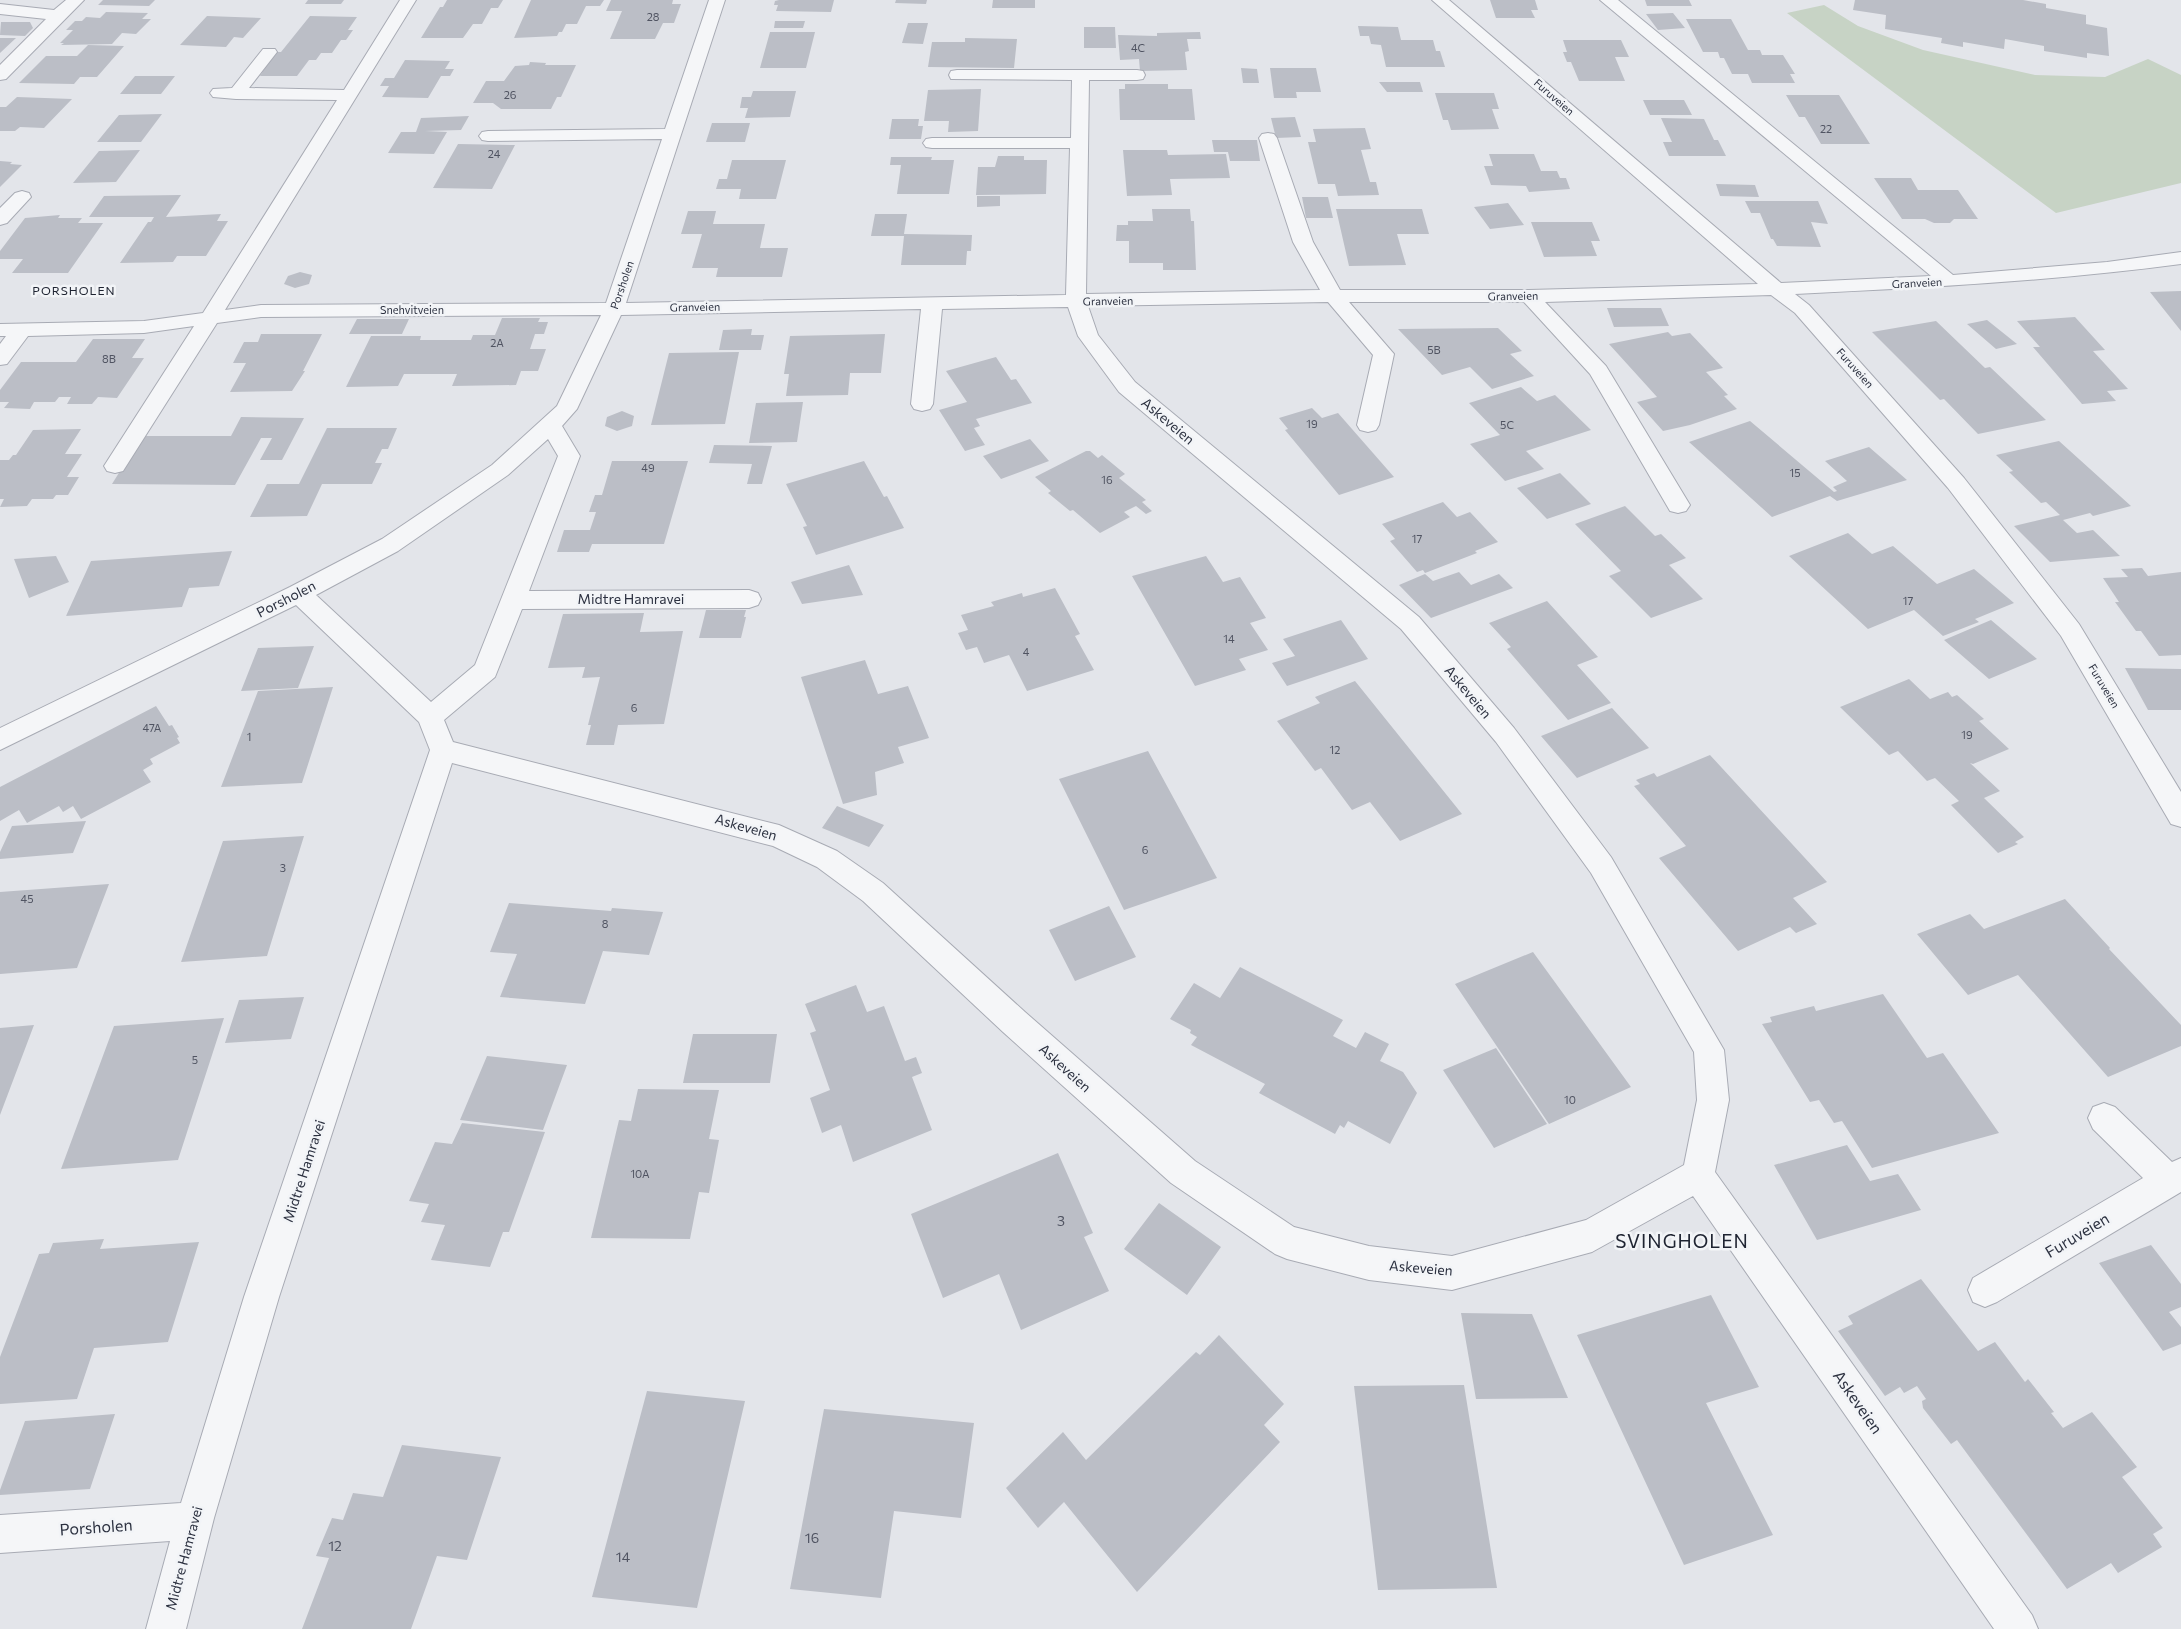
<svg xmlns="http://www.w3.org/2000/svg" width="2181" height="1629" font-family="Commissioner,sans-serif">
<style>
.green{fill:#c7d3c5}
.building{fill:#bbbec6}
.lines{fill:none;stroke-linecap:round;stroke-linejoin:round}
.minor-casing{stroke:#a8abb4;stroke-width:2}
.minor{fill:#f5f6f8;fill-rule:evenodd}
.labels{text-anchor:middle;stroke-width:5;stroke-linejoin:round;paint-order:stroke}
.number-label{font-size:11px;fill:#505462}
.far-street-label{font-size:11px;fill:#2c3140;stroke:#f2f4f7}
.far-neighbourhood-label{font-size:12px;letter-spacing:1px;fill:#1e2331;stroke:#f2f4f7}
.street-label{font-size:14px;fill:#2c3140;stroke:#f2f4f7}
.near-number-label{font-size:14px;fill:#505462}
.near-street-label{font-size:16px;fill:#2c3140;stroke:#f2f4f7}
.near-quarter-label{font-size:19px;letter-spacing:1px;fill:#1e2331;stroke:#f2f4f7}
</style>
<rect width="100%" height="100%" fill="#e3e5ea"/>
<path class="green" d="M1824,5L1858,26L1923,50L2035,75L2105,77L2148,59L2181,75V183L2056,213L1787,13Z"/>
<path class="building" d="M103,0H155L149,6L98,5Z
M308,0H344L341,4H305Z
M447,0H503L498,8H491L482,24H473L463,38H421L440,7H443Z
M531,0H604L600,6H586L577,24H566L562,32H559L557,36L514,38Z
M611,0H673L672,4H681L674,23H663L655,39H610L622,11H606Z
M779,0H834L831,12L776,11L778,5H774L775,1Z
M896,0H927L926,4L895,3Z
M993,0H1035V8H992Z
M1490,0H1535L1538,10H1531L1535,18H1496Z
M1645,0H1689L1692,6H1647Z
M1855,0H2023L2046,4V8L2086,15V24L2107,28L2109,56L2087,53V58L2044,51V46L2005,39L2004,49L1963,42V47L1941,43L1942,38L1885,29L1886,15L1853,10Z
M106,12L148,13L142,19H151L136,34L122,33L112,44L61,45L64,43H60L73,30H66L75,21H82L86,17L100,18Z
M1673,13L1685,28L1658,30L1646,14Z
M207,16L261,18L243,38L234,37L226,47L180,45Z
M310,16L357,17L348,30H353L346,40H341L332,53H321L316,60H309L297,76H260L265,68H262L273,52H281Z
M1686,19H1731L1748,50H1760L1762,55H1783L1795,74H1790L1795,83H1752L1748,74H1732L1724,58H1720L1718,52H1703Z
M775,21H805L803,28H774Z
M1,22H30L33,28L25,36L0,35Z
M908,23H928L923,44L902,43Z
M1358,26L1398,27L1401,40H1433L1436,51H1440L1445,67H1386L1381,45L1371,44L1369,36H1360Z
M1084,27H1115L1116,48H1084Z
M770,32H815L806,68H760Z
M1200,32L1201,39H1187L1189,51L1185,52L1187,70L1140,71L1139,59L1120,60L1118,35L1157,36V33Z
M0,38H16L0,53Z
M965,38L1017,39L1014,68L928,67L932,42H965Z
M1563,40H1621L1629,57H1615L1625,81H1579L1571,62H1567L1563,52H1567Z
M88,45L124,46L97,77H80L74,84L19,83L46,56H77Z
M405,60L450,61L445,69H454L450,76H441L428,98L382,97L389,86H380L385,78H394Z
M530,62L546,63L545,65H576L561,97H557L551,109H501L493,103H473L486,81H504L515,66L529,65Z
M1241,68L1257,69L1259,83H1243Z
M1270,68H1316L1321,92H1296L1297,98H1274Z
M135,76H175L161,94H120Z
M1379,82H1420L1423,92H1387Z
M1125,84H1168V89H1192L1195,120H1120L1119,89H1125Z
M981,89L978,131L948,132L949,121H924L928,90Z
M753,91H796L790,117L745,118L748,108H740L742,97H751Z
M1435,93H1494L1499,109H1492L1499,129L1451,130L1448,120H1443Z
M1786,95H1839L1870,144H1821L1805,117H1799Z
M17,97L72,99L44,128L20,127L15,131H0V107H6Z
M1643,100H1684L1692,115H1650Z
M162,114L141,142H97L119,115Z
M469,116L461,130L425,131L447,132L434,154L388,153L401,132H416L421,118Z
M1295,117L1301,137L1276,138L1271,118Z
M1661,118L1704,119L1714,140H1718L1726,156H1669L1663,142H1672Z
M892,119H919L918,126H923L921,139H889Z
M712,123H750L745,142H706Z
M1365,128L1371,149L1361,150L1370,182H1376L1379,195L1338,196L1335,184H1318L1308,142H1316L1313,129Z
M1212,140H1257L1260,161H1230L1228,152H1214Z
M458,144L515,145L492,189L433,188Z
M140,150L116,182L73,183L99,151Z
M1123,150H1167L1168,155L1226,154L1230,178L1170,179L1172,195L1127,196Z
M1489,154H1534L1541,171H1557L1560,178H1566L1570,189L1529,192L1526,186L1491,185L1484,166H1493Z
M998,156H1024V160H1047L1046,194L976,195L978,167H995Z
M891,157H932L931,160H954L949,194H897L901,165H890Z
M732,160H786L776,199H739L741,189H716L719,179H727Z
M0,161L12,162L10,164L22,165L0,187Z
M1874,178H1911L1918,190H1958L1978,219H1954L1950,223H1934L1925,219H1902Z
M1716,184L1755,185L1759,197L1720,196Z
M181,195L166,217L221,214L217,221H228L206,256H177L173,262L120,263L148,222H151L154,217H89L104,196Z
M977,196H1000V206L977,207Z
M1302,197H1328L1333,218H1306Z
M1745,201H1818L1828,224L1811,222L1821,247L1777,246L1773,239H1771L1760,213H1751Z
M1508,203L1524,225L1490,229L1474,207Z
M1152,209H1190L1191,221H1194L1196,270H1163V263H1129V241H1116L1117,225H1128V221H1153Z
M1336,209H1422L1429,234H1397L1406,265L1349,266Z
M688,211H716L713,224H765L760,248H788L782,277H716L718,268H692L702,234H681Z
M875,214H907L904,234L972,235L971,251H967L966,265H901L904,236H871Z
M60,215L58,218H82L78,223H103L68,273H12L23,259H0V251L25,218Z
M1531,222H1592L1600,241H1591L1597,256L1544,257Z
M300,272L312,275L309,284L295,288L284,284L288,276Z
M2181,291V331L2150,292Z
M1607,308H1661L1669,326L1614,327Z
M2075,317L2105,350L2093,351L2128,389L2107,391L2116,401L2082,404L2033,347H2040L2017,321Z
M502,318H540L538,322H548L544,334H535L530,349H546L538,371H521L516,385L452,386L457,374H404L398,386L346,387L371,336H421L420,340H471L473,335H495Z
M357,319H409L402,334H349Z
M1987,320L2017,344L1996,349L1967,324Z
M1936,321L1985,368L1990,367L2046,420L1978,434L1944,399L1940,400L1872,332Z
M1498,328L1522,351L1510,354L1534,376L1492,389L1470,367L1442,375L1398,329Z
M752,329L751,335H764L761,350H719L723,330Z
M1668,332L1672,336L1690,333L1723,368L1706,372L1728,395L1724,396L1737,409L1690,425L1663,431L1637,402L1657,397L1609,344Z
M261,334H322L303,371H305L292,391L230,392L246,363H233L244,342H258Z
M885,334L881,373H850L848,395L786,396L789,374H784L790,336Z
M93,339H145L132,358H144L117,398L98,397L92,404H67L71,397H59L55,402H34L30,409L4,408L9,402H0V390L21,362H76Z
M739,352L725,424L651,425L669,353Z
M996,357L1011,380L1016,379L1032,403L976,419L980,426L974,428L985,445L965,451L939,410L967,402L946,371Z
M1521,387L1537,401L1555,395L1591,430L1526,451L1544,469L1505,481L1470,444L1500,435L1469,403Z
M803,402L797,442L749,443L756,403Z
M1312,408L1322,418L1338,413L1394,477L1339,495L1285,430L1288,429L1279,418Z
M622,411L634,416L632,426L617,431L605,426L607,417Z
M241,417L304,418L282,460H260L272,438H261L235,485L112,484L142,436H231Z
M1750,421L1834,492L1837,491L1833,487L1847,481L1825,461L1869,447L1907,480L1837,501L1830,496L1772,517L1689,442Z
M327,428H397L388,449H382L375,463H382L372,484H322L307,516L250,517L267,484H299Z
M81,429L65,454H82L67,477H79L68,495H56L53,499H32L27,506L0,507L4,499H0V460H9L13,455H16L33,430Z
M1030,439L1049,461L1001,479L983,456Z
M2059,441L2131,506L2093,516L2090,513L2063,520L2077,533L2093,530L2120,556L2050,562L2014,526L2060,515L2046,502L2041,503L2009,472L2013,471L1996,455Z
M714,445L772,446L762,484H747L752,464L709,463Z
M1086,451H1090L1098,458L1102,455L1125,474L1119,478L1146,500L1142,502L1152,511L1146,514L1136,506L1124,512L1130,517L1100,533L1073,510L1070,511L1048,493L1051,491L1035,477Z
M612,461H688L664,544H592L589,552H557L564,530H590L596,512H589L595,495H602Z
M864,461L884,497L887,496L904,528L816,555L803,527L807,526L786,484Z
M1560,473L1591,504L1547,519L1517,488Z
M1443,502L1457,517L1470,512L1498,542L1475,551L1477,553L1425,573L1423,570L1417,572L1390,541L1395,539L1382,524Z
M1625,506L1655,536L1661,534L1686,558L1669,565L1703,599L1651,618L1609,576L1621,571L1575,524Z
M1848,533L1872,554L1893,546L1937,584L1974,569L2014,603L1975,619L1979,622L1943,636L1914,610L1868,629L1789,556Z
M232,551L219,586L189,588L182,607L66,616L91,561Z
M56,556L69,582L29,598L14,559Z
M1206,556L1223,582L1240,577L1266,618L1250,623L1268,650L1239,659L1246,670L1195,686L1132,576Z
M849,565L863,595L802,604L791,582Z
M2142,568L2148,576L2181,572V655L2159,656L2141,631H2136L2115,602H2119L2103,578L2128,577L2121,569Z
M1459,572L1471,585L1499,574L1513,588L1431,618L1399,585L1425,574L1433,581Z
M1055,588L1080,634L1075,636L1094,670L1027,691L1009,655L984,663L977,647L966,650L958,633L968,630L961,615L994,606L991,602L1022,593L1023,597Z
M1547,601L1598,657L1577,665L1611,703L1568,720L1507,649L1511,647L1489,623Z
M706,610H746L744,617H746L741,638H699Z
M644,613L640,632L683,631L664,724L618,725L614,745H586L591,725H588L600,677L582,678L585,667L548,668L563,614Z
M1341,620L1368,659L1287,686L1272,663L1295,656L1283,639Z
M1991,620L2037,659L1989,679L1944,640Z
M314,646L298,688L241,691L258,648Z
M865,660L878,694L908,686L929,738L898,747L904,763L875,772L877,795L843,804L801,677Z
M2125,668L2181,669V710H2148Z
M1909,679L1930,699L1948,692L1952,697L1957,695L1984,719L1979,721L2009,749L1973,764L1970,763L2000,791L1984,798L2024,837L2015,842L2018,844L1998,853L1951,805L1959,801L1935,778L1927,781L1898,751L1889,755L1840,707Z
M1355,681L1462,814L1400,841L1370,802L1352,810L1321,768L1315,771L1277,721L1320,703L1315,697Z
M333,687L302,783L221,787L258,691Z
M156,706L169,726L172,725L179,737L177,738L180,743L150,759L153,764L143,770L151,782L81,819L73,806L63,812L59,806L27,823L19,810L0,821V787Z
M1612,708L1649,748L1577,778L1541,736Z
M1148,751L1217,878L1124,910L1059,779Z
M1710,755L1827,882L1793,898L1817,924L1796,933L1790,927L1738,951L1659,858L1686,846L1634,786L1640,784L1636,780L1654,773L1657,777Z
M837,806L884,825L869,847L822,828Z
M86,821L73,853L0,859V852L12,826Z
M304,836L267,956L181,962L223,841Z
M109,884L77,968L0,974V892Z
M2065,899L2110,948L2109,949L2181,1025V1046L2108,1077L2018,975L1968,995L1917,934L1970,914L1984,929Z
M509,903L611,911L612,908L663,912L649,955L603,951L585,1004L500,997L517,954L490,952Z
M1109,906L1136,957L1075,981L1049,930Z
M1533,952L1631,1087L1549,1124L1455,984Z
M1240,967L1343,1020L1333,1036L1356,1048L1365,1032L1389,1044L1380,1061L1403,1072L1417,1093L1390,1144L1348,1121L1344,1128L1340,1125L1335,1134L1259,1093L1265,1084L1191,1045L1197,1037L1190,1033L1191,1030L1170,1019L1194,983L1220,998Z
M856,985L867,1012L884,1006L905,1061L916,1057L922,1073L912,1077L932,1130L853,1162L841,1125L822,1133L810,1098L830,1090L810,1033L816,1031L805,1004Z
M1883,994L1927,1058L1943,1053L1999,1133L1872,1168L1842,1121L1834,1123L1819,1100L1810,1102L1762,1024L1772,1022L1770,1017L1814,1006L1816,1011Z
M304,997L291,1039L225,1043L239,1000Z
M224,1018L178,1160L61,1169L114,1026Z
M34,1025L0,1115V1028Z
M693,1034H777L770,1083H683Z
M1496,1048L1547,1124L1494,1148L1443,1070Z
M487,1056L567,1065L543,1130L460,1120Z
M638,1089L719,1090L709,1139L719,1140L709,1193L699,1192L690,1239L591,1238L619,1120L631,1121Z
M462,1123L545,1132L509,1232H503L490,1267L431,1260L445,1225L421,1222L429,1204L409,1201L435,1142L452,1144Z
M1847,1145L1870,1181L1898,1174L1921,1210L1817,1240L1774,1165Z
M1058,1153L1093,1233L1084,1237L1109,1291L1021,1330L999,1274L943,1298L911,1214Z
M1159,1203L1221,1247L1187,1295L1124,1249Z
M104,1239L100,1249L199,1242L168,1342L94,1348L77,1399L0,1404V1357L39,1254L49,1253L53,1243Z
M2151,1245L2181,1284V1307L2169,1312L2181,1327V1344L2163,1351L2099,1263Z
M1921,1279L1978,1351L1995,1342L2025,1382L2028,1379L2054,1412L2051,1413L2063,1428L2092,1412L2137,1467L2122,1477L2163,1528L2153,1534L2162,1547L2118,1573L2111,1563L2067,1589L1957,1440L1951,1444L1923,1408L1922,1401L1926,1399L1917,1386L1904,1393L1900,1387L1885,1396L1838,1331L1853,1324L1848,1316Z
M1711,1295L1759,1387L1706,1403L1773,1535L1684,1565L1577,1335Z
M1461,1313L1532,1314L1568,1398L1476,1399Z
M1219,1335L1284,1404L1264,1425L1280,1442L1137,1592L1064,1502L1038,1528L1006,1488L1063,1432L1086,1460L1196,1352L1200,1355Z
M1464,1385L1497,1588L1378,1590L1354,1386Z
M647,1391L745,1401L697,1608L592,1597Z
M824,1409L974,1423L961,1518L894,1511L881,1598L790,1589Z
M115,1414L90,1489L0,1495V1490L25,1421Z
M402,1445L501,1457L467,1560L437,1556L411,1629H302L329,1558L316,1556L332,1518L343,1520L353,1493L383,1497Z"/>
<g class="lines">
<g class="minor-casing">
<path id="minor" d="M66,0H84L6,79L0,80V65L46,19L0,14V4L54,10Z
M400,0H416L225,310L261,305L606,303L662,139L488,141L482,140L479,136L482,132L488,131L665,129L709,0H725L626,303L1066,295L1070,148H932L926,147L923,143L926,139L932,138H1071L1072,80L951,79L949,75L951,71L957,70H1137L1143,71L1145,75L1143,79L1137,80H1089L1086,294L1320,290L1293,242L1259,138L1262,134L1268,133L1274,134L1277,138L1313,242L1340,290H1529L1758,284L1432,0H1449L1781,283L1931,276L1600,0H1618L1953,275L2107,262L2181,252V264C2053,281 1924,288 1795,294L1809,305L1964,478L2079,624L2181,792V827L2171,824L2061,636L1948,488L1795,313L1771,295L1545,302L1606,366L1690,505L1686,511L1678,513L1670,511L1590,374L1524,302H1349L1394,354L1379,425L1376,430L1368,432L1360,430L1357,425L1373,355L1328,302L1088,306L1098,335L1135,382L1419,617L1514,728L1611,857L1724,1050L1729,1100L1715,1172L2032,1615L2038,1629H1994L1693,1196L1592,1252L1452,1290L1369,1280L1287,1259L1275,1254L1171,1183L1003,1032L863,901L817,867L773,846L452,763L279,1297L214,1518L186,1629H146L170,1541L0,1553V1515L181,1503L244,1297L430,750L419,722L296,605L0,750V728L290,587L382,539L492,465L557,406L601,315L261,317L217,323L123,471L115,473L107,471L104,466L194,326L144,333L28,336L7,364L0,365V344L6,336H0V324L144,321L203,313L337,100L236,99L213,97L210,93L213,89L232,88L263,49H275L277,52L249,88L344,90ZM1068,307L1078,336L1119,392L1401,629L1496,742L1591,873L1694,1052L1697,1100L1684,1165L1586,1220L1452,1256L1369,1246L1294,1227L1195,1161L1025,1012L883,883L837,851L779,825L453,742L444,720L495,677L522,609L749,608L758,605L761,599L758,593L749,590L529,591L580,456L562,426L577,409L621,315L921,309L911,404L914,409L922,411L930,409L933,404L942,309ZM548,439L558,456L475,665L431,702L316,595L398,551L508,475Z
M22,191L29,193L31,197L7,223L0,225V208L15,193Z
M2104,1103L2115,1107L2172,1162L2181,1158V1192L1997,1302L1985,1307L1973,1302L1968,1290L1973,1278L2143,1178L2093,1129L2088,1118L2093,1107Z"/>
</g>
<use href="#minor" class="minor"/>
</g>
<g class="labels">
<g class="number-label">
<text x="653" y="21">28</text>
<text x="1138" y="52">4C</text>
<text x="510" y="99">26</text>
<text x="1826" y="133">22</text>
<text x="494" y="158">24</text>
<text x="497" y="347">2A</text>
<text x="1434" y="354">5B</text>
<text x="109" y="363">8B</text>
<text x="1312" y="428">19</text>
<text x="1507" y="429">5C</text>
<text x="648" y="472">49</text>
<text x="1795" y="477">15</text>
<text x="1107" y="484">16</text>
<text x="1417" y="543">17</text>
<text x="1908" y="605">17</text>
<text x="1229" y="643">14</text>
<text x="1026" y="656">4</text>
<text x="634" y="712">6</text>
<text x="152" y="732">47A</text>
<text x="1967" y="739">19</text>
<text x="249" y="741">1</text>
<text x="1335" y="754">12</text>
<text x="1145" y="854">6</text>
<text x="283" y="872">3</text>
<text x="27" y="903">45</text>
<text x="605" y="928">8</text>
<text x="195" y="1064">5</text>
<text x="1570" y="1104">10</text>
<text x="640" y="1178">10A</text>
</g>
<g class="far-street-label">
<text transform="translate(1554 97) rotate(41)" y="4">Furuveien</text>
<text transform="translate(1917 283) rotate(-3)" y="4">Granveien</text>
<text transform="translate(622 285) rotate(-71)" y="4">Porsholen</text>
<text transform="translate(1513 296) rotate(-1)" y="4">Granveien</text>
<text transform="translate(1108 301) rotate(-1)" y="4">Granveien</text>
<text transform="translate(695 307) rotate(-1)" y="4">Granveien</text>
<text x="412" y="314">Snehvitveien</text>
<text transform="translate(1855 368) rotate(48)" y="4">Furuveien</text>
<text transform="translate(2104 686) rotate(59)" y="4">Furuveien</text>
</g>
<g class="far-neighbourhood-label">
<text x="74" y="295">PORSHOLEN</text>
</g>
<g class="street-label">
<text transform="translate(1168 421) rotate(40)" y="5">Askeveien</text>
<text transform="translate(286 599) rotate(-27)" y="5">Porsholen</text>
<text x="631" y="604">Midtre Hamravei</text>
<text transform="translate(1468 692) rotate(50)" y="5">Askeveien</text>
<text transform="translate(746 827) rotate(16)" y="5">Askeveien</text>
<text transform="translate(1065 1068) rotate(42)" y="5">Askeveien</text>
<text transform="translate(304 1171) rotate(-72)" y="5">Midtre Hamravei</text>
<text transform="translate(1421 1268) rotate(5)" y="5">Askeveien</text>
<text transform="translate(184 1558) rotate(-75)" y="5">Midtre Hamravei</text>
</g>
<g class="near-number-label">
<text x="1061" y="1226">3</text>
<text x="812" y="1543">16</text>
<text x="335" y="1551">12</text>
<text x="623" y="1562">14</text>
</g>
<g class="near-street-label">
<text transform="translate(2077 1235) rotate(-31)" y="6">Furuveien</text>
<text transform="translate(1858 1402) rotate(55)" y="6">Askeveien</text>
<text transform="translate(96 1527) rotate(-4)" y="6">Porsholen</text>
</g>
<g class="near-quarter-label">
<text x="1682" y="1248">SVINGHOLEN</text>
</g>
</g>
</svg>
